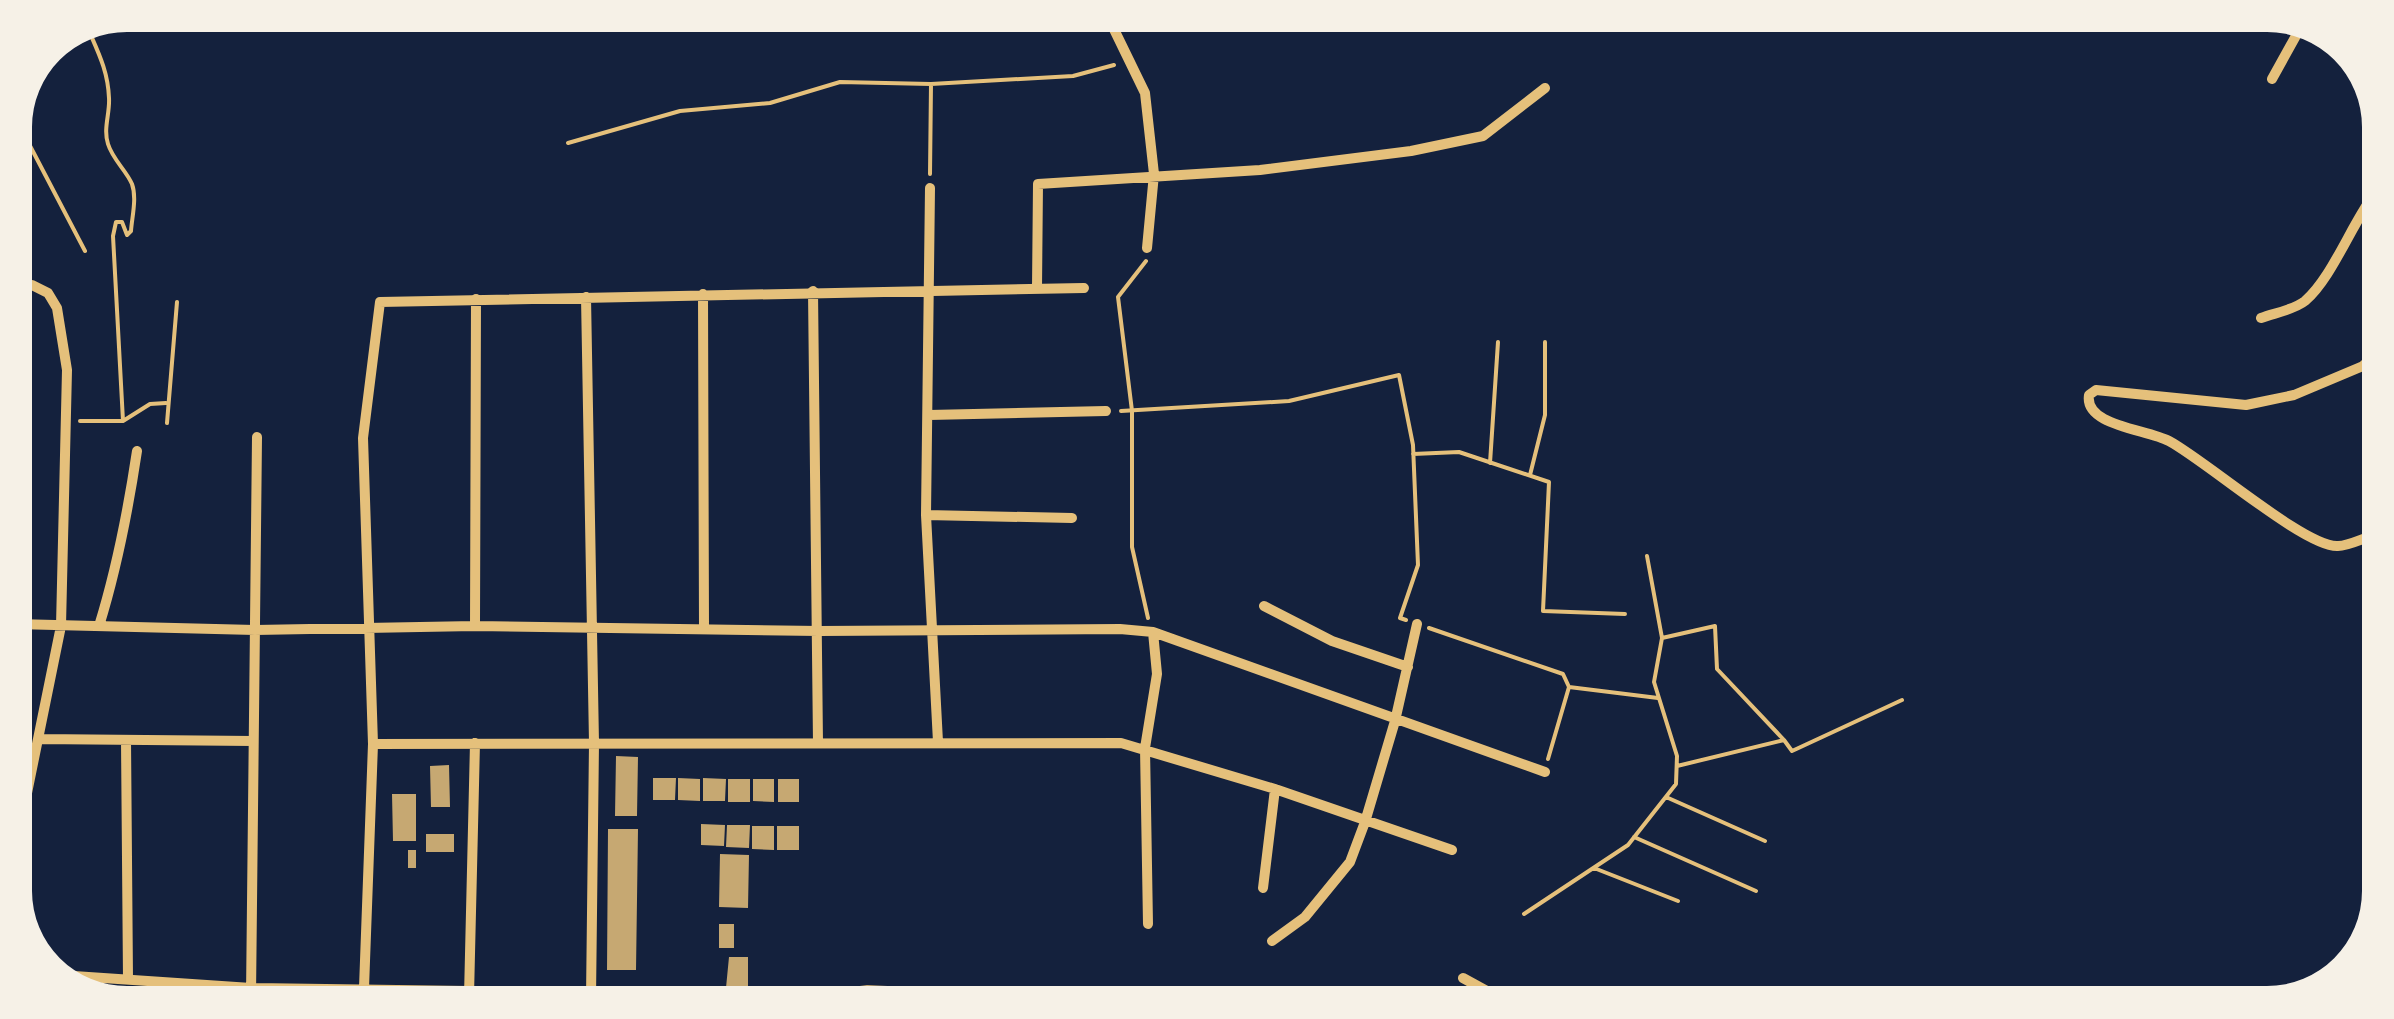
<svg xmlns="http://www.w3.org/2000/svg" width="2394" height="1019" font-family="'Titillium Web',sans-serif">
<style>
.building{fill:#c6a872}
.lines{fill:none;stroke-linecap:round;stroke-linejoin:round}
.path{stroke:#e5c07b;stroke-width:4}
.minor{stroke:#e5c07b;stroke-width:10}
</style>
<rect width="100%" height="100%" fill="#14213d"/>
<path class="building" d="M616,756L638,757L637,816H615Z
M449,765L450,807H431L430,766Z
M653,778H676L675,800H653Z
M678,778L700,779V801L678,800Z
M703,778L726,779L725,801H703Z
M728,779H750V802H728Z
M753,779H774V802L753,801Z
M778,779H799V802H778Z
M392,794H416V841H393Z
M701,824L725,825L724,846L701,845Z
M727,825H750L749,848L726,847Z
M752,826H774V850L752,849Z
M777,826H799V850H777Z
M608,829H638L636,970H607Z
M426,834H454V852H426Z
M408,850H416V868H408Z
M720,854L749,855L748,908L719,907Z
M719,924H734V948H719Z
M729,957H748V998H725Z
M867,985L908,987L921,999L816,998V992Z"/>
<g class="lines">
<path class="path" d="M89,31C99,54 108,72 109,98C110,114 103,128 108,144C113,160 126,170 132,184C137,198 132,217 131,231L127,235L122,222H116L113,236L123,421
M16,119L85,251
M568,143L680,111L770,103L840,82L931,84L1073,76L1114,65
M930,174L931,84
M1146,261L1118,297L1132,411V547L1148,618
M1121,411L1289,401L1399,375L1413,445L1418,565L1400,618L1406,620
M80,421H123L150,404L166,403
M167,423L177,302
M1413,454L1459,452L1549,482L1543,611L1625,614
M1490,463L1498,342
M1530,475L1545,415V342
M1429,628L1563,674L1569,687L1548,759
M1662,638L1715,626L1717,669L1784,740
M1569,687L1658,698
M1677,766L1784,740L1792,751L1902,700
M1666,797L1765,841
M1634,837L1756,891
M1594,868L1678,901
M1524,914L1628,845L1676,784L1677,756L1654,682L1662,638L1647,556"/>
<path class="minor" d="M1109,19L1145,93L1154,174L1147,248
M2272,79L2303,23
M930,188L926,515L938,742
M15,285H32L48,293L57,308L67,370L61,626L15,852
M1037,288L1038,184L1260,170L1411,151L1483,136L1545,88
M813,291L818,743
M703,294L704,629
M586,297L594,743L591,998
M2261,318C2274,313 2294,310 2305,301C2333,277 2353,220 2378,189
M929,415L1106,411
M926,515L1072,518
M2375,535C2363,538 2349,546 2338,546C2306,548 2205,460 2169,441C2147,429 2084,426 2089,395L2096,390L2246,405L2294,395L2363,366L2376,354
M1264,606L1332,641L1408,667
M15,624L255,630L475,626L819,631L1120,629L1153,632L1545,772
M99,626C117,568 128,511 137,451
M475,626L476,299
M38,739L253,741
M126,740L128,979
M373,744L1121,743L1275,789L1452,850
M1263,888L1275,789
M1148,924L1145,748L1157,674L1153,632
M1272,941L1305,917L1350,862L1365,822L1395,721L1417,624
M59,975L251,988L469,991
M1463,978L1505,1001
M364,988L373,744L363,438L380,302L1084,288
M251,996L257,437
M469,996L475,743"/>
</g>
<path d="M0 0H2394V1019H0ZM127 32H2267A95 95 0 0 1 2362 127V891A95 95 0 0 1 2267 986H127A95 95 0 0 1 32 891V127A95 95 0 0 1 127 32Z" fill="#f6f1e7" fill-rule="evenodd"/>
</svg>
